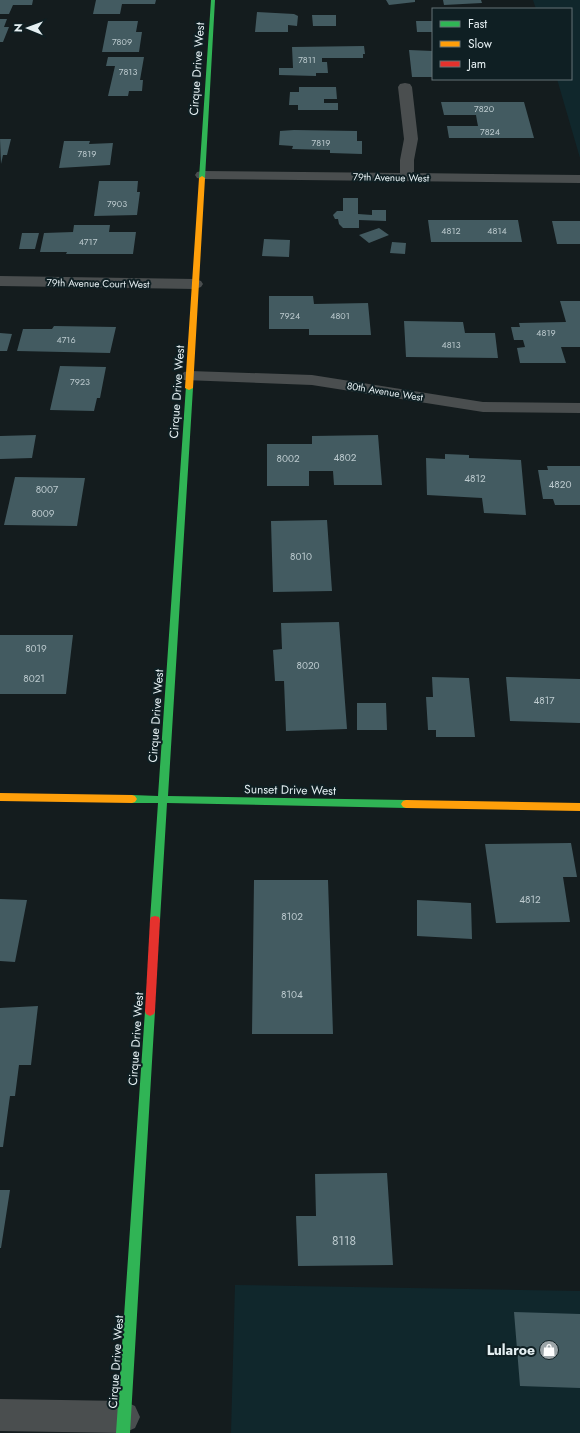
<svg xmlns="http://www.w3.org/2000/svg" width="580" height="1433" font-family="Jost,sans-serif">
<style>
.built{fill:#10272c}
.building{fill:#435b61}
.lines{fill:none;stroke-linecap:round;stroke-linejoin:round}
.street{fill:#4a4e4f;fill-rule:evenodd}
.fast{fill:#30b455;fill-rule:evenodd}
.slow{fill:#ff9f0a;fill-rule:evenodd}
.jam{fill:#e5322d;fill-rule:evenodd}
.labels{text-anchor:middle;stroke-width:4;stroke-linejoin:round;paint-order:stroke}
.far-number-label{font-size:9px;fill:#bccace}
.far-street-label{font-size:10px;fill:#e5eff2;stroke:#0f1f23}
.number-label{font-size:10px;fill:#bccace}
.street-label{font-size:12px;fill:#e5eff2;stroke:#0f1f23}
.near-number-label{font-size:12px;fill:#bccace}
.near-poi-label{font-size:14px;font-weight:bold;fill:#e5eff2;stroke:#0f1f23;text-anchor:end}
</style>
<rect width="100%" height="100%" fill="#141c1e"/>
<path class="built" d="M533,0H580V158L557,79H571V9H536Z
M235,1285L580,1291V1433H231Z"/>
<path class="building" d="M0,0H33L32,5H13L9,14H0Z
M96,0H156L155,4H122L120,14H93Z
M386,0H415V2L389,5Z
M443,0H481L482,3L444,5Z
M257,12L294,14L298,16L297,26L288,25V32H255Z
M312,15H336V26H313Z
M0,19H7L4,27H9L3,42H0Z
M108,21H138L136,32H142L139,52H102Z
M416,21H433V32H417Z
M364,46L365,54H363V58H322V62H327L328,73H316V76L279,75V68H293L292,47Z
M409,50L433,51V77H412Z
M108,57H144L140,80H143L142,91H129L128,96H108L115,66H106Z
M299,87H336L337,99H324V103H338V110H298V105H289L290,92H299Z
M441,102H524L534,138H449L447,126H478L477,121L476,115H444Z
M294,130L357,131V141H362V154L330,153V150L292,149L293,146L279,145L280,131Z
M0,139H11L7,155H3L1,164Z
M64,141H90L89,144L113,143L110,165L59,168Z
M99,181H138L137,192H140L137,215L94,216Z
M343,198H358V214L372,215V210H386V221L359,220V228H343L339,224L338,219H335L333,215L337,211H343Z
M428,220H518L522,242H431Z
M552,221H580V244H557Z
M74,225H110L109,232H136L133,254H66L67,252H40L44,233L73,232Z
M379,228L389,235L369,243L359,235Z
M22,233H39L35,249H19Z
M264,239L290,240L289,257L262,256Z
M392,242L406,243L405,254L390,253Z
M269,296H313L314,304L368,303L371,335H309V329H269Z
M560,301H580V347H561L566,363H520L517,348L525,347L523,340H514L511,327H520L519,323L566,322Z
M404,321L463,322L465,333H495L498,358L406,357Z
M54,326L116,327L110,353L17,351L23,329H52Z
M0,333L12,334L7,351H0Z
M60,366L106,367L100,398H97L94,411L50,410Z
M36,435L32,458L0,459V436Z
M378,435L382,485H334L333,471H309V486H267V444H312V436Z
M445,454L469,455V458L521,460L526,515L484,513L482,498L427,495L426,458L445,459Z
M547,466H580V505H555L553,499H543L538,470H548Z
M15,477L85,478L77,526L4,525Z
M327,520L332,591L273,592L271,521Z
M339,622L347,729L286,731L284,681H275L273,650L282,649L281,623Z
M0,635H73L66,694H0Z
M432,677L469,678L475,737H436V730H428L426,697H433Z
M506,677L580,679V723L510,721Z
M357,703H386L387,730H357Z
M571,843L577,877H563L570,922L496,923L485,844Z
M254,880H328L333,1034H252Z
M0,899L27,900L15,962L0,961Z
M417,900L471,903L472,939L417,936Z
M38,1006L31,1065H19L15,1096H10L3,1147H0V1008Z
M387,1173L393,1265L298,1266L296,1216H316L315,1174Z
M0,1190H10L1,1248H0Z
M514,1312L580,1314V1388L520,1386Z"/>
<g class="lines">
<path class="street" d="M405,83L410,84L412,87L418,139L414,160V173L580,175V183L202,179L197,178L195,175L197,172L202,171L400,173V160L404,139L398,87L400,84Z
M0,276L195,279L201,281L203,284L201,287L195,289L0,286Z
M190,371L312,375L483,402L580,403V413L483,412L312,385L184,380L181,376L184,372Z
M0,1399L124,1401L135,1406L140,1417L135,1428L124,1433L0,1431Z"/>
<path class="fast" d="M211,0H215L205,178L202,180L199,178Z
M186,386H192L193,388L168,796L406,800L409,801L411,804L409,807L406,808L167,803L160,920L159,923L155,924L151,923L150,920L158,803H132L129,802L127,799L129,796L132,795L158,796Z
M150,1006L154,1008L155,1011L130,1433H116L145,1011L146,1008Z"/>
<path class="slow" d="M202,176L205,178L193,388L189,390L185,388L199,178Z
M0,793L132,795L135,796L137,799L135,802L132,803L0,801Z
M406,800L580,803V811L406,808L403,807L401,804L403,801Z"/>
<path class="jam" d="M155,916L159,917L160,920L155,1011L154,1014L150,1016L146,1014L145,1011L150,920L151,917Z"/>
</g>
<defs>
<g id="shop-disc" transform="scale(1)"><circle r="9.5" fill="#9ca5a8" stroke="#0f1f23"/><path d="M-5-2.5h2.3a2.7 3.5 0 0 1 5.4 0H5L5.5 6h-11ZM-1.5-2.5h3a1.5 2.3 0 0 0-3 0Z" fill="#fff"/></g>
</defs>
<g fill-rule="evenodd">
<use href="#shop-disc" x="549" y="1350"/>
</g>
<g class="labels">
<g class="far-number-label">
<text x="122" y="45">7809</text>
<text x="307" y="63">7811</text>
<text x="128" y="75">7813</text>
<text x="484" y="112">7820</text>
<text x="490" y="135">7824</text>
<text x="321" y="146">7819</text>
<text x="87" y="157">7819</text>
<text x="117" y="207">7903</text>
<text x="451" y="234">4812</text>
<text x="497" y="234">4814</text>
<text x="88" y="245">4717</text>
<text x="290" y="319">7924</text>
<text x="340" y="319">4801</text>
<text x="546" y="336">4819</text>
<text x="66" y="343">4716</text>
<text x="451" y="348">4813</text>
<text x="80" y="385">7923</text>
</g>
<g class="far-street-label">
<text transform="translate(391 177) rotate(1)" y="4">79th Avenue West</text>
<text transform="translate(98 283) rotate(1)" y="4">79th Avenue Court West</text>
<text transform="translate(385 391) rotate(9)" y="4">80th Avenue West</text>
</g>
<g class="number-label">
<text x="345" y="461">4802</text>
<text x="288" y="462">8002</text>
<text x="475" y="482">4812</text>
<text x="560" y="488">4820</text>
<text x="47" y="493">8007</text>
<text x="43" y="517">8009</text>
<text x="301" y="560">8010</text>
<text x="36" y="652">8019</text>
<text x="308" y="669">8020</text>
<text x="34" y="682">8021</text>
<text x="544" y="704">4817</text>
<text x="530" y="903">4812</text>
<text x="292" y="920">8102</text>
<text x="292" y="998">8104</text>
</g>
<g class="street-label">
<text transform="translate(197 69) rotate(-86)" y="4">Cirque Drive West</text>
<text transform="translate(177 392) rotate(-86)" y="4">Cirque Drive West</text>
<text transform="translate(156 716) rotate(-86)" y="4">Cirque Drive West</text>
<text transform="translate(290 790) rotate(1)" y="4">Sunset Drive West</text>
<text transform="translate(136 1039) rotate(-86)" y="4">Cirque Drive West</text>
<text transform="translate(116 1362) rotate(-86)" y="4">Cirque Drive West</text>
</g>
<g class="near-number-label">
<text x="344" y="1245">8118</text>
</g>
<g class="near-poi-label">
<text x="535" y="1355">Lularoe</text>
</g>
</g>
<rect x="432" y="8" width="140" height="72" fill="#0f1f23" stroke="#657276"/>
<rect x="440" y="21" width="20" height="6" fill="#30b455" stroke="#657276"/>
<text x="468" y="28" font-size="12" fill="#e5eff2">Fast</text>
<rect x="440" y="41" width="20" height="6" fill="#ff9f0a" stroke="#657276"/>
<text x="468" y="48" font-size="12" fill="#e5eff2">Slow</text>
<rect x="440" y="61" width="20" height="6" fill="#e5322d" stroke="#657276"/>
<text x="468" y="68" font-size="12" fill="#e5eff2">Jam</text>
<g transform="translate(28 28) rotate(271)" stroke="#0f1f23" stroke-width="3" paint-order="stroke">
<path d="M0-3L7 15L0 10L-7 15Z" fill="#e5eff2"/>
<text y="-6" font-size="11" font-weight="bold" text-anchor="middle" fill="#e5eff2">N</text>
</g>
</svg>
